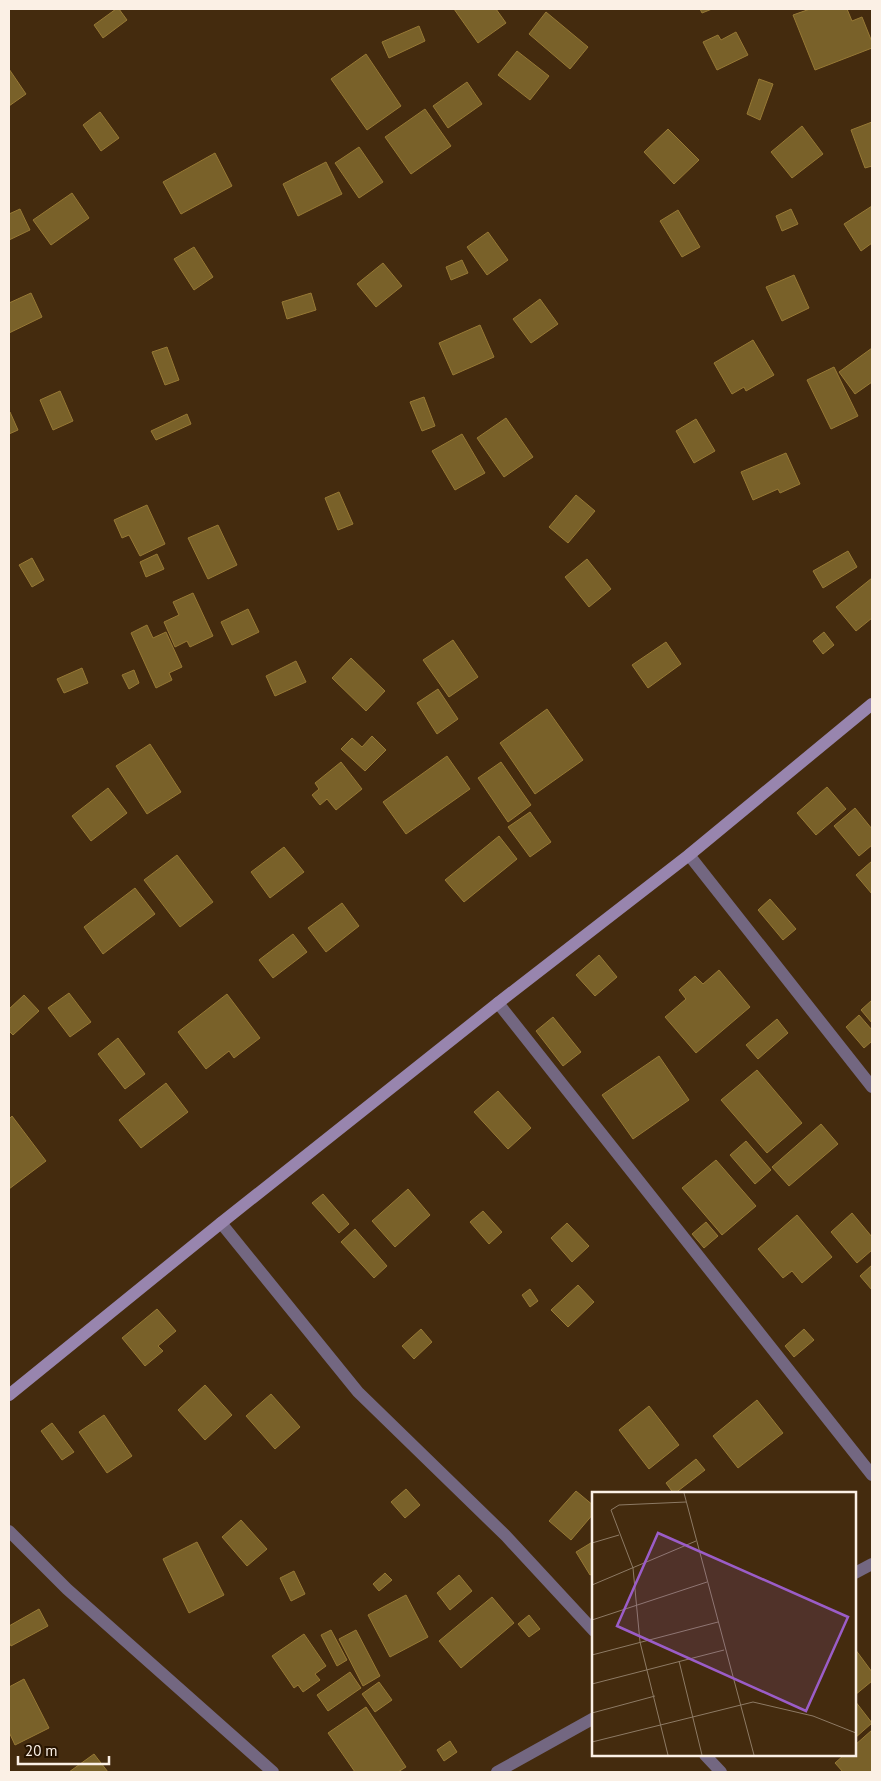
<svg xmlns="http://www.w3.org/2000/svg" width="881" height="1781" font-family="'PT Sans',sans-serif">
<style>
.building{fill:#796129;stroke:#977935}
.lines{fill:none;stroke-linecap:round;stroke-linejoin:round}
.street{stroke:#736781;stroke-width:12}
.secondary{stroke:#9885ae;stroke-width:12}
.inset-road{fill:none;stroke:#8d7a64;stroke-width:1}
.view{fill:#9b5dc8;fill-opacity:0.15;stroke:#9b5dc8;stroke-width:2.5}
.inset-edge{fill:none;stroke:#fbf0e5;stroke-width:2.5}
</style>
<rect width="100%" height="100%" fill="#442b0e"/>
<path class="building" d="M116,9H119L127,20L103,38L94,25Z
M454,9H496L506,23L478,43Z
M700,9H712L702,13Z
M810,9H847L852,21L862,17L872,42V48L815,70L793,15Z
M546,12L588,47L570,69L529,34Z
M419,26L425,41L389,58L382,42Z
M736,32L748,55L717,70L703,42L718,35L721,40Z
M517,51L549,76L530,100L498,75Z
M366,54L401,106L367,130L331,79Z
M9,69L26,94L9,106Z
M759,79L773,84L760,120L747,114Z
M467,82L482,104L448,128L433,106Z
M425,109L451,146L411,174L385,137Z
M100,112L119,138L101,151L83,125Z
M872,122V166L865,168L851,130Z
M802,126L823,154L792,178L771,152Z
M668,129L699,160L674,184L644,152Z
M359,147L383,182L359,198L335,163Z
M215,153L232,186L181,214L163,182Z
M326,162L342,194L298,216L283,184Z
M72,193L89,218L51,245L33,220Z
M872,206V243L861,251L844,224Z
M20,209L30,230L9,240V214Z
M791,209L798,224L782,231L776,216Z
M678,210L700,247L682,257L660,221Z
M488,232L508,260L487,275L467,247Z
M194,247L213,277L194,290L174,259Z
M462,260L468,273L451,280L446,267Z
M383,263L402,286L376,307L357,284Z
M794,275L809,308L782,321L766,287Z
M31,293L42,317L9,333V303Z
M311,293L316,310L287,319L282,302Z
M540,299L558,324L531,343L513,319Z
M480,325L494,357L453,375L439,343Z
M753,340L774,375L746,391L744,387L732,394L714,363Z
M167,347L179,380L165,385L152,352Z
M872,348V382L855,394L839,372Z
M834,367L858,416L831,429L807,380Z
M60,391L73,421L53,430L40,400Z
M424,397L435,426L422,431L410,402Z
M10,412L18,430L9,434V413Z
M187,414L191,424L156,440L151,431Z
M506,418L533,457L504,477L477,438Z
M696,419L715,451L694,463L676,431Z
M462,434L485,473L455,490L432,451Z
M786,453L800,484L780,493L778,489L753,500L741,472Z
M339,492L353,524L338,530L325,498Z
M576,495L595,511L568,543L549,527Z
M147,505L165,544L140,556L129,535L122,538L114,520Z
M218,525L237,565L208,579L188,538Z
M848,551L857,567L823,588L813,571Z
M157,554L164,569L146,577L140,562Z
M32,558L44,580L32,587L19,565Z
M587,559L611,589L589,607L565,577Z
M872,578V618L856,631L836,607Z
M193,593L213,636L190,647L187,641L175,647L164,622L179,615L173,602Z
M248,609L259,632L232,645L221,622Z
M147,625L153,638L166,632L182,667L169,673L172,680L156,688L131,633Z
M824,632L834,645L823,654L813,641Z
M453,640L478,677L449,697L423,660Z
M666,642L681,664L648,688L632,665Z
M351,658L385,691L366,711L332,678Z
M296,661L306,682L275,696L266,676Z
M82,668L88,683L64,693L57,679Z
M134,670L139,683L129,689L122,675Z
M438,689L458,719L437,734L417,703Z
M547,709L583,760L535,794L500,743Z
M372,736L386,750L365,771L341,749L352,738L362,747Z
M150,744L181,792L147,814L116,766Z
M447,756L470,789L406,834L383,802Z
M341,762L362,789L336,810L327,799L320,805L312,795L319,789L315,783Z
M501,762L531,805L508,822L478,778Z
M827,787L846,809L816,835L797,813Z
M108,788L127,813L91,841L72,816Z
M855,808L872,829V845L859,856L834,826Z
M530,812L551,842L530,857L508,827Z
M499,836L517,859L464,902L445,880Z
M284,847L304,872L270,898L251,872Z
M177,855L213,902L180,927L144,880Z
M872,861V894L856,875Z
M135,888L155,914L103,954L84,927Z
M770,899L796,929L783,940L758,910Z
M342,903L359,926L326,952L308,928Z
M293,934L307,952L273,978L259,960Z
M599,955L617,977L595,996L576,975Z
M719,970L750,1007L696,1053L665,1017L686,999L679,990L695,976L703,984Z
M69,993L91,1022L70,1037L48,1008Z
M227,994L260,1038L234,1058L229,1051L206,1069L178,1032Z
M24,995L39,1011L13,1035L9,1031V1009Z
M872,1000V1023L861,1010Z
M859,1015L872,1030V1041L864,1048L846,1027Z
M553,1017L581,1052L563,1066L536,1031Z
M777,1019L788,1033L758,1059L746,1045Z
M118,1038L145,1074L125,1089L98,1054Z
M659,1056L689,1100L633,1139L602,1095Z
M757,1070L802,1123L767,1153L721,1100Z
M166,1083L188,1112L141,1148L119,1120Z
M498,1091L531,1128L508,1149L474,1112Z
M12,1116L46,1161L9,1189V1119Z
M821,1124L838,1144L789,1186L772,1167Z
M746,1141L771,1170L755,1184L730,1155Z
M716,1160L756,1206L722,1235L682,1188Z
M408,1189L430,1215L395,1247L372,1221Z
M323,1194L349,1224L339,1233L312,1203Z
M483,1211L502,1232L489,1244L470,1222Z
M852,1213L872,1237V1250L857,1263L831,1232Z
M797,1215L832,1257L802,1283L792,1271L783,1278L758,1249Z
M706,1222L718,1236L704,1248L692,1234Z
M567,1223L589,1246L572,1262L551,1238Z
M355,1229L387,1266L374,1278L341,1242Z
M872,1265V1290L860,1276Z
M578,1285L594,1302L568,1327L551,1310Z
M530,1289L538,1301L530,1307L522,1295Z
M157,1309L176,1331L158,1346L163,1351L145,1366L122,1338Z
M421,1329L432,1342L414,1359L402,1346Z
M804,1329L814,1340L794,1357L785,1346Z
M205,1385L232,1415L205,1440L178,1410Z
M271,1394L300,1427L275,1449L246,1416Z
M757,1400L783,1433L738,1468L713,1436Z
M649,1406L679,1445L649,1469L619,1430Z
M104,1415L132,1456L107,1473L79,1432Z
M52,1423L74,1452L62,1460L41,1431Z
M696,1459L705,1470L674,1494L666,1483Z
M406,1489L420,1505L405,1518L391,1502Z
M576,1491L594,1506V1513L571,1540L549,1521Z
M241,1520L267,1549L247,1566L222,1537Z
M594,1541V1573L590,1575L576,1552Z
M197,1542L224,1595L189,1613L163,1559Z
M294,1571L305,1594L291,1601L280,1578Z
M385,1573L392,1580L379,1591L373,1584Z
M459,1575L472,1591L450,1610L437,1593Z
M406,1595L428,1637L390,1657L368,1615Z
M492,1597L514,1623L461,1668L439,1641Z
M39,1609L48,1626L11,1646L9,1642V1626Z
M529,1615L540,1629L529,1637L518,1624Z
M331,1630L347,1660L337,1666L321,1635Z
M356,1630L380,1676L363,1686L339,1639Z
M304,1634L326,1666L315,1674L320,1680L303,1692L298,1685L294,1688L272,1656Z
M855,1649L872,1672V1681L855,1695Z
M350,1672L361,1688L328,1711L317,1695Z
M24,1679L49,1728L15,1745L9,1732V1687Z
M379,1682L392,1700L375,1712L362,1694Z
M855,1701L872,1723L855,1738Z
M366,1707L406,1767L398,1772H355L328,1733Z
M872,1730V1772H843L835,1763L844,1755H855V1745Z
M450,1741L457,1752L444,1761L437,1750Z
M94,1754L108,1772H69Z"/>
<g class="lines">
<path class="street" d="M689,855L872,1087
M498,1003L872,1475
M221,1223L358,1392L506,1536L594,1631
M9,1531L67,1589L273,1772
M855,1573L872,1564
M705,1755L721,1772
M497,1772L594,1718"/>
<path class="secondary" d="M9,1395L221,1223L498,1003L689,855L872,704"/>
</g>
<g transform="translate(592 1492)">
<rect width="264" height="264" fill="#442b0e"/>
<path class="inset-road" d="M92,1L162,263M0,51L27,43M0,93L104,49M0,128L115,90M0,163L126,130M87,169L110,263M0,192L132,158M0,221L63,204M0,250L161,210L221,224L264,241M76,263L48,150L41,76L19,18L27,13L94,10"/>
<path class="view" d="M66,41L256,125L214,219L25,134Z"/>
<rect width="264" height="264" class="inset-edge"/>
</g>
<rect width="881" height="1781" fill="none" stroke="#fbf0e5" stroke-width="20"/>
<path d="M18 1756v8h91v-8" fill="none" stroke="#fbf0e5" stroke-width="2.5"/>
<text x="25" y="1756" font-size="15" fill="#fbf0e5" stroke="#271400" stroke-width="4" paint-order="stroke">20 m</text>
</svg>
